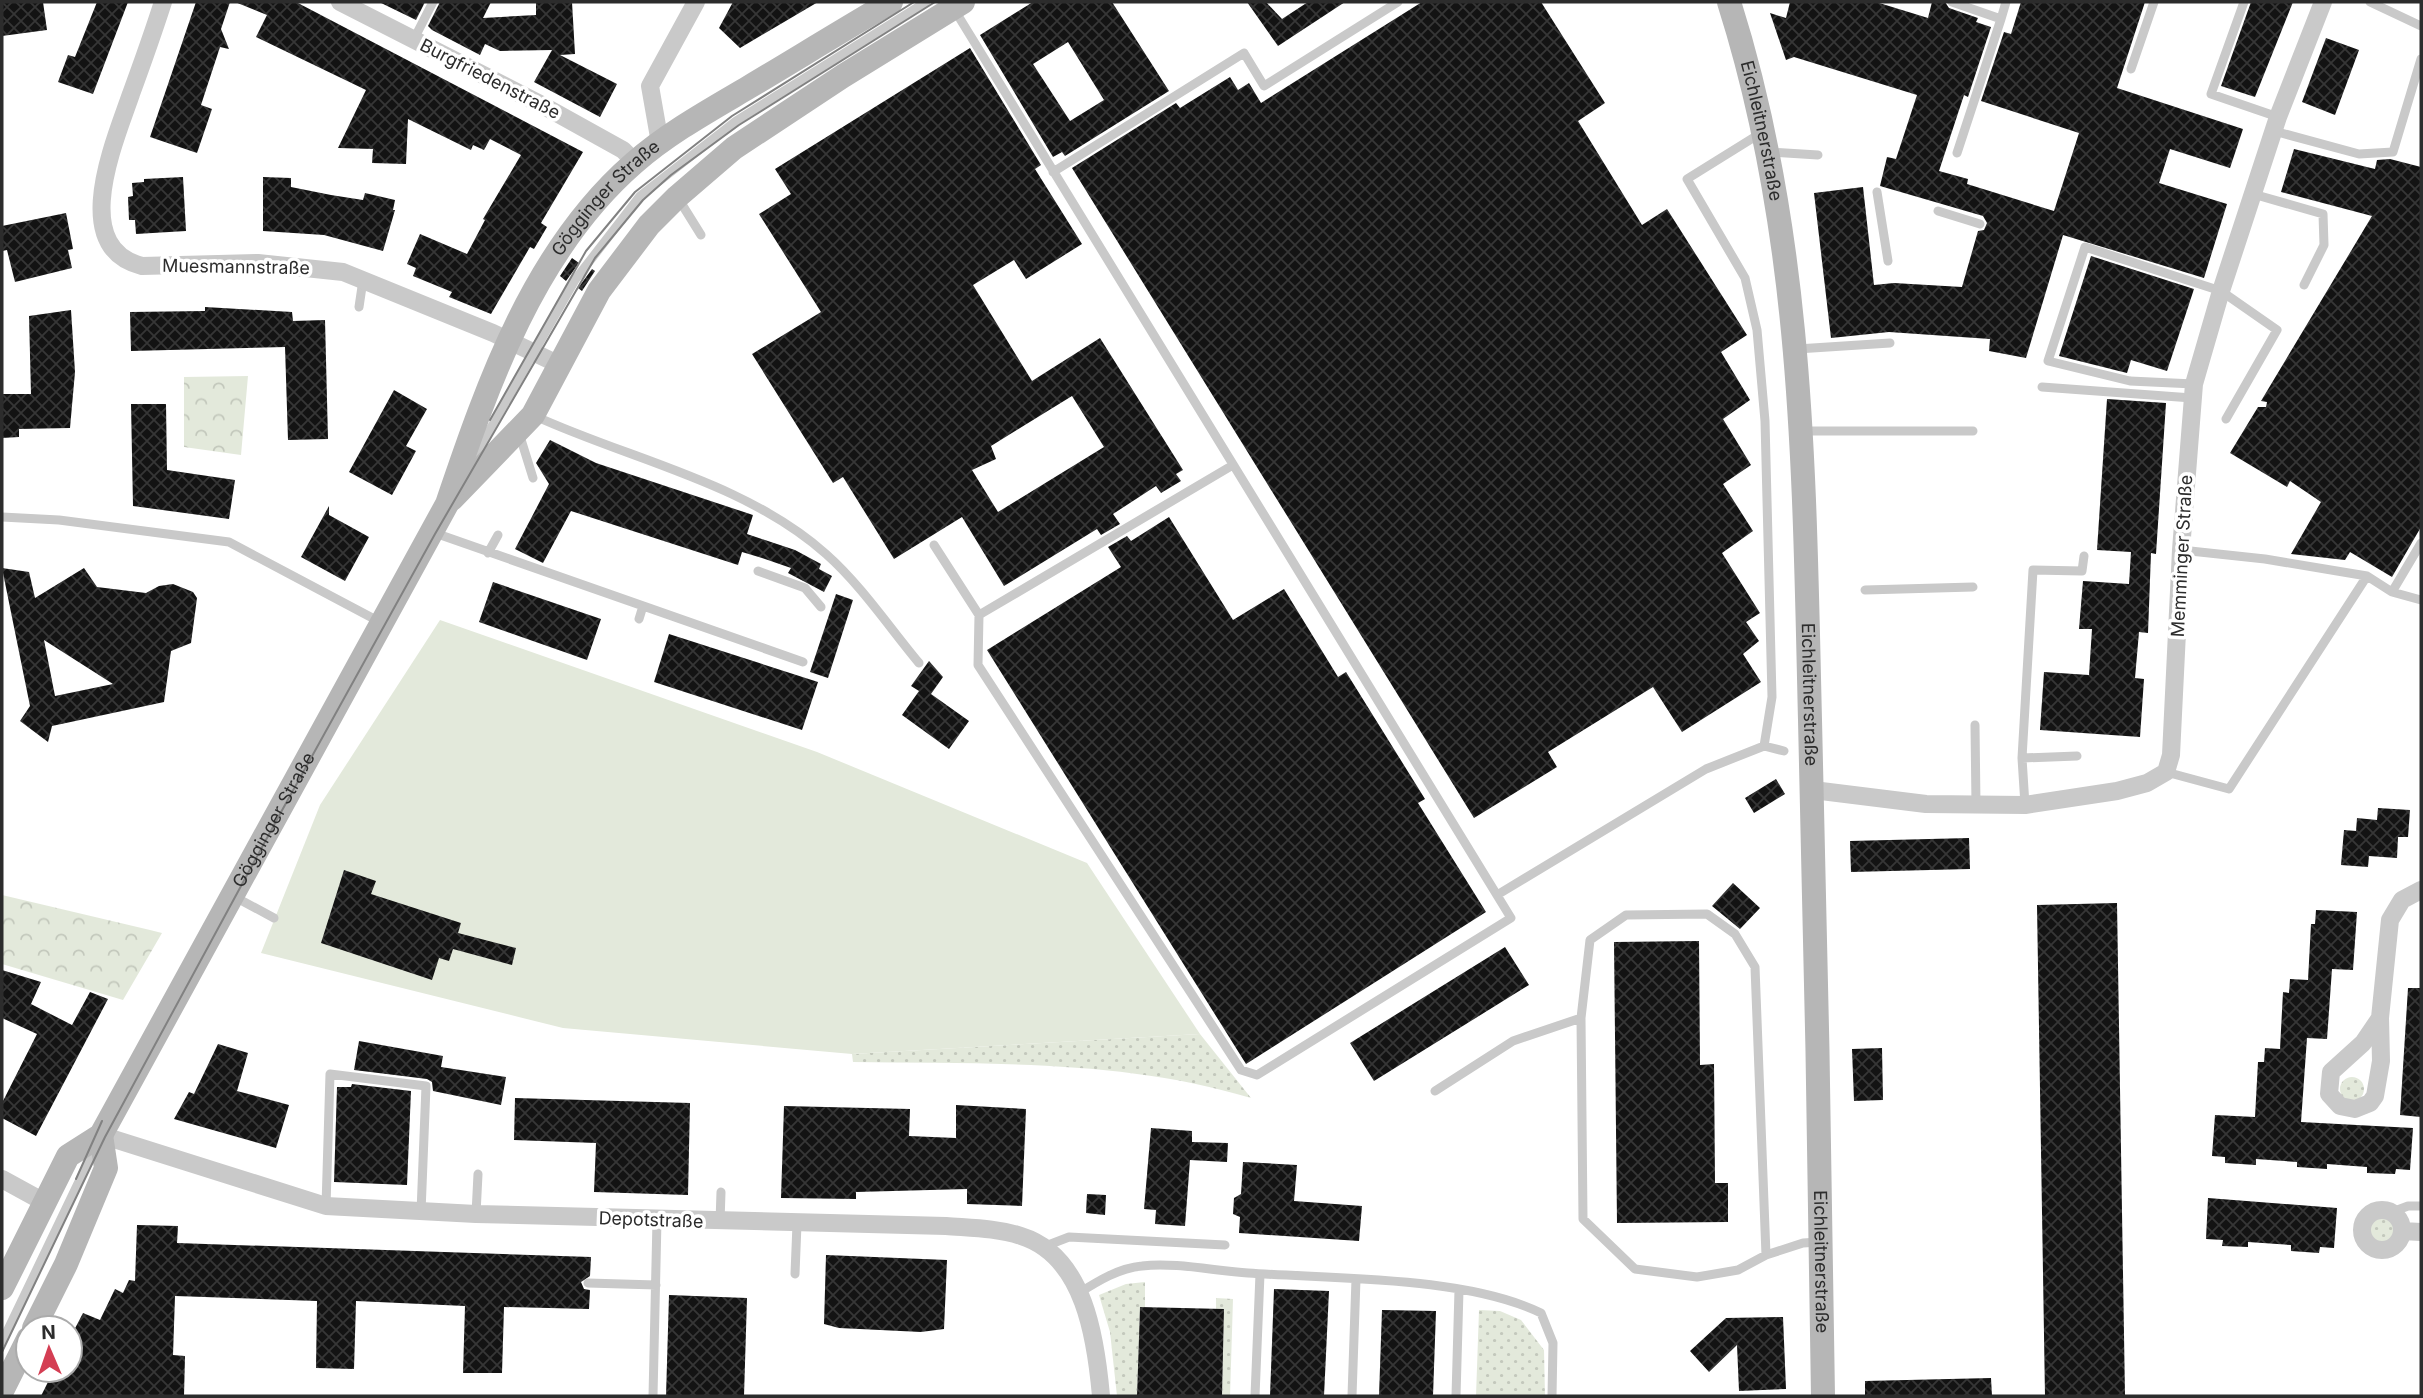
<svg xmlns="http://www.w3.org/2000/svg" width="2423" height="1398" font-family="Inter,sans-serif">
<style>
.grass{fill:url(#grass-dots)}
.forest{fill:url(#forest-crowns)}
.garden{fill:#e3e9db}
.building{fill:url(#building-cross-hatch);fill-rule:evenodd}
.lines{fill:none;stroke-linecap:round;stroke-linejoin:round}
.lane{stroke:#c9c9c9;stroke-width:9}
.street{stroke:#c9c9c9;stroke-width:18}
.secondary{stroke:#b6b6b6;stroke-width:24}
.tram{stroke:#818181;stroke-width:2}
.labels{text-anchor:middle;stroke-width:7;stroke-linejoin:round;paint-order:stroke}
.street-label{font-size:18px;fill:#2c2c2c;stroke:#fff}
</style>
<defs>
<pattern id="grass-dots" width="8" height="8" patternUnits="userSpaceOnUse" patternTransform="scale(1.75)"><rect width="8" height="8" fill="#e3e9db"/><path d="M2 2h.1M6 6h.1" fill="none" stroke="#c3c8bc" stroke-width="1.8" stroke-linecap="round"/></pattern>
<pattern id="forest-crowns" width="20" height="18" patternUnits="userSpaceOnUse" patternTransform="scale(1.75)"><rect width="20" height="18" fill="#e3e9db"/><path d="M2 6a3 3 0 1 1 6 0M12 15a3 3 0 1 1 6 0" fill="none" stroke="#c3c8bc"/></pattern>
<pattern id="building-cross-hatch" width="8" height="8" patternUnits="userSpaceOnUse" patternTransform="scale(1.75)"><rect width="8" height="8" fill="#131313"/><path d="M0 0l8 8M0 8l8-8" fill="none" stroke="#363636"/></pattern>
</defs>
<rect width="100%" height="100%" fill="#fff"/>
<path class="grass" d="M1200,1034L1251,1098C1124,1059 985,1064 853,1062L852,1054Z
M2340 1089a12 12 0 1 1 24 0a12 12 0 1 1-24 0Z
M2370 1230a12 12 0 1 1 24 0a12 12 0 1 1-24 0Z
M1145,1282V1307H1140L1137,1396H1117L1110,1332L1099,1295L1126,1284Z
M1216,1298L1233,1299L1230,1396H1222L1224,1310L1216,1309Z
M1479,1310L1500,1311L1521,1320L1544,1350L1545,1396H1476Z"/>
<path class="forest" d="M248,376L241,455L184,447V377Z
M2,895L150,930L162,933L123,1000L2,964Z"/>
<path class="garden" d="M440,620L817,752L1087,863L1200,1034L852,1054L563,1028L261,953L320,805Z"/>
<path class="building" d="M2,2H43L47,30L2,36Z
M97,2H128L93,94L58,82L68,55L75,57Z
M196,2H230L221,29L229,49L220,47L201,105L212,109L197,153L150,137Z
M235,2H296L583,152L541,223L547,227L534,249L530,247L491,314L449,297L452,292L413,276L416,268L407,264L420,234L467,254L485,220L483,219L521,155L490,139L484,150L473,145L471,150L408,119L406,164L372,163L373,149L338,148L366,90L256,37L267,15Z
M379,2H425L416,20Z
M440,2H491L483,18L536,15V2H572L575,54L560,55L617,84L600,117L534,82L552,50L500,51L485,44L480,55L432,30L428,26Z
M733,2H818L740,48L719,28Z
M1033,2H1112L1169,91L1065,156L1062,152L1053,157L980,35ZM1068,42L1104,100L1070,121L1033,64Z
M1247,2H1266L1282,19L1308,2H1345L1278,46Z
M1422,2H1541L1605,103L1578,121L1642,225L1667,209L1747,335L1721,352L1750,400L1723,419L1751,465L1723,484L1753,531L1722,553L1760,613L1746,622L1759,641L1743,654L1761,682L1682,732L1653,687L1548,752L1557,767L1474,818L1072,168L1176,103L1180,108L1230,77L1238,90L1249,83L1261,103Z
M1790,2H1876L1928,18L1932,2H1945L1949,8L1978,18L1976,22L1991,27L1968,97L1964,95L1939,171L1968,179L1967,184L2054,211L2079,133L1981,101L2004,32L2011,34L2021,2H2145L2117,88L2243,129L2230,168L2170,149L2159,183L2227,204L2204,278L2063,235L2026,358L1989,351L1990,339L1889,332L1831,338L1814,193L1863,187L1874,285L1894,283L1962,287L1978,231L1984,230L1987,223L1983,216L1880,186L1887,157L1896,159L1917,95L1794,57L1786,60L1770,13L1786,18Z
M2251,2H2293L2255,97L2221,86Z
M2326,38L2359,50L2335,115L2302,102Z
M970,48L1041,165L1035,169L1082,244L1026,279L1014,260L973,285L1032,381L1100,338L1183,470L1176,474L1181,481L1161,493L1156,486L1113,514L1120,524L1101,535L1097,529L1004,586L962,517L894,559L843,477L833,483L752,354L821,312L759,214L791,194L775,169ZM1072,396L1104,447L998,512L972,470L996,459L991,446Z
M2294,149L2375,169L2377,160L2390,159L2421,167V527L2392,577L2350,552L2345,560L2291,554L2321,502L2290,481L2287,487L2230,453L2258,407H2266L2267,402L2261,401L2372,216L2281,192Z
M183,177L186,231L136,234L135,220H129L128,197L133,196L132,183L144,182V179Z
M263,177L291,178V187L331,195L363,200L365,193L395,200L393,210H395L383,251L324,235L263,231Z
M66,213L73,249L68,250L72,268L15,282L7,250L2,251V226Z
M2091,256L2194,289L2167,371L2131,360L2127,373L2059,356Z
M572,258L579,263L566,281L560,276Z
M592,269L595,271L582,291L578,288Z
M205,307L292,312L293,321L325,320L328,439L288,440L285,347L131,351L130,312L205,311Z
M71,310L75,372L70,428L19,429V437L2,438V394H31L29,316Z
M394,390L427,409L406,446L416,451L392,495L349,472Z
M2107,399L2166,403L2156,554L2151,553L2148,633L2139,632L2135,678L2144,679L2140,737L2040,730L2044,672L2089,675L2092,629H2079L2083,581L2129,584L2131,552L2097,550Z
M131,404H166L167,470L235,480L229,519L133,506Z
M550,440L596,463L753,515L747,534L795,550L821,564L819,569L832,576L824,592L788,573L791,568L762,558L742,552L738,565L571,511L543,563L515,549L549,484L536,463Z
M329,506V515L369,537L345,581L301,557Z
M1169,517L1233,620L1284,589L1338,677L1346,672L1425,799L1418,803L1486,912L1246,1064L987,650L1121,567L1108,547L1127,536L1131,541Z
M2,568L29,572L35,598L84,568L97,587L146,593L159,586L173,584L193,592L197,598L191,643L171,651L164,702L52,726L48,742L20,721L30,706ZM44,640L113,684L55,696Z
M493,582L601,619L587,660L479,622Z
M836,594L853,600L828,678L810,672Z
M669,634L818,682L802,730L654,682Z
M929,661L943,677L931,694L969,721L949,749L902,715L919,691L911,686Z
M1776,779L1785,794L1754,813L1745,798Z
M2378,808L2410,810L2408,837H2398L2397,858L2369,856L2368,867L2341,865L2344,830L2356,831L2357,818L2377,820Z
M1969,838L1970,869L1851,872L1850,841Z
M344,870L376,881L371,894L461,923L458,933L516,948L512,965L453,949L449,961L439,958L432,980L321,943Z
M1733,883L1760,908L1740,929L1712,906Z
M2117,903L2125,1396H2045L2037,905Z
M2316,910L2357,912L2353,970L2332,969L2327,1039L2307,1038L2301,1122L2413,1128L2410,1170L2396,1169L2395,1174L2367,1173V1167L2327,1164V1169L2297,1167V1162L2256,1159V1165L2225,1163V1157L2212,1156L2215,1115L2255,1117L2258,1062H2264L2265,1048L2280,1049L2283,992L2289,993L2290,979L2308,980L2311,924H2315Z
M1699,941L1700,1065L1714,1064L1715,1183H1728V1222L1617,1223L1614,942Z
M1505,947L1529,985L1374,1081L1350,1043Z
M2,970L41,982L31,1004L72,1025L90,992L108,999L36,1136L2,1118V1103L37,1034L2,1018Z
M2408,988H2421V1117L2400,1115Z
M359,1041L443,1056L441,1067L506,1077L501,1105L433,1091L432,1082L427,1079L354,1070Z
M218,1044L248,1053L237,1091L289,1105L276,1148L174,1119L189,1092L194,1094Z
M1882,1048L1883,1100L1854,1101L1852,1049Z
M352,1084L411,1091L407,1185L334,1182L337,1087H351Z
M515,1098L690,1103L688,1195L594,1192L596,1143L514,1140Z
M956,1105L1026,1109L1022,1206L967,1204V1189L856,1192V1199L781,1198L784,1106L910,1109L909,1136L956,1138Z
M1151,1128L1192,1131V1142L1228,1143L1227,1162L1190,1160L1185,1226L1155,1224L1156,1210L1144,1209Z
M1243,1162L1297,1165L1294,1201L1362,1206L1359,1241L1239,1233L1240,1217L1233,1214L1234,1198L1241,1194Z
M1087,1194L1106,1195L1105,1215L1086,1213Z
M2208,1198L2337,1208L2334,1248L2320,1247L2319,1253L2291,1251V1245L2248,1242V1247L2222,1246L2223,1240L2206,1239Z
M137,1225L178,1226L177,1243L591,1257L590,1276L581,1282L584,1289L590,1290L589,1309L504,1307L502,1373H463L465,1306L356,1301L354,1369L316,1368L317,1301L175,1296L173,1355L185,1356L184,1396H41L54,1370H70V1338L83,1313L100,1320L115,1289L123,1293L129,1280L135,1281Z
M826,1255L947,1260L944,1329L921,1332L839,1328L824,1324Z
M1274,1289L1329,1291L1324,1396H1270Z
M669,1295L747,1298L744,1396H666Z
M1140,1307L1224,1309L1222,1396H1137Z
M1382,1310L1436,1311L1433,1396H1379Z
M1783,1317L1786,1389L1739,1391L1737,1345L1709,1372L1690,1351L1726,1318Z
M1991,1378L1992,1396H1865V1381Z"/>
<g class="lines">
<path class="lane" d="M1952,2L2001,19L2006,2
M2244,2L2211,94L2278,117
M2370,2L2421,26
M954,9L1511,918L1257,1075L1241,1070L978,665L979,615L1233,465
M414,39L433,2
M2131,69L2154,2
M2274,131L2359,154L2393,152L2421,59
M1761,133L1687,179L1745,278L1757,330L1765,421L1772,697L1764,746
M1769,152L1818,155
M1957,153L2001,19
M1053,172L1244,53L1264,86L1398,2
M1877,192L1888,261
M2253,194L2323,214L2324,245L2304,285
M678,198L701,235
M1938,211L1980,224
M359,307L363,280
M1797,349L1890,343
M2194,384L2130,381L2048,361L2085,247L2221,291L2277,330L2226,419
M2042,387L2192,398
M535,416C631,460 745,482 826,554C861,585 889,627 919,663
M1803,431H1973
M519,433L533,478
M476,454L575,280L640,196L736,121L926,2
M2,517L59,520L229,542L380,622
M432,532L803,662
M934,545L979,615
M2181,550L2265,559L2367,576L2392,592L2421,600
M488,553L498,535
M758,571L805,588L821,607
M1865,590L1973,587
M2392,592L2421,543
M639,619L643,606
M1975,725L1976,805
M2022,758L2077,756
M2166,772L2229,789L2367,576
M2025,805L2022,758L2033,570L2082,571L2084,556
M1497,895L1706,769L1764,746L1784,751
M235,897L274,918
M1435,1091L1513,1041L1581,1018
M326,1206L330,1074L426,1086L421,1212
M2392,1212L2408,1206H2421
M476,1214L478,1174
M720,1222L721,1192
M1043,1247L1069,1237L1225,1245
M1766,1255L1755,967L1735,934L1707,914L1626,915L1590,940L1581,1018L1583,1219L1635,1269L1697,1277L1738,1270L1766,1255L1803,1243L1819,1242
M795,1274L797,1224
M588,1283L656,1285
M1079,1293C1098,1281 1119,1268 1142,1266C1174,1262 1216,1271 1248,1273C1334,1279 1465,1276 1541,1313L1553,1343L1552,1396
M2,1342L96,1146
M653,1396L657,1220
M1255,1396L1260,1274
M1352,1396L1356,1279
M1456,1396L1459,1290"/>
<path class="street" d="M163,2C153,33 142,64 131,94C115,141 68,247 142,266L258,263L343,272L493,333L560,365
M340,2L542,105L623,150L635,162
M660,143L650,86L696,2
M1813,790L1926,804L2025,805L2117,791L2147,783L2166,772L2171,755L2181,550L2194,384L2221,291L2278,117L2323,2
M2380,1018L2363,1043L2331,1072L2329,1094L2340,1106L2355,1109L2370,1103L2375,1096L2381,1061L2380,1018L2390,920L2402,900L2421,890
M101,1135L326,1206L476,1214L946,1226C971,1228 997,1228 1021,1236C1085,1256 1096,1340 1101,1396
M2,1179L44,1202
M2362 1230a20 20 0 1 1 40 0a20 20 0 1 1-40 0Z
M2402,1231L2421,1232"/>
<g class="secondary">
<path id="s1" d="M1729,2C1804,238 1804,475 1810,720C1816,945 1820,1171 1823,1396"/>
<path d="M452,499L533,415L599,291L649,225L677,197L734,148L843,76L963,2"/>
<path id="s2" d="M2,1288L68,1156L101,1135L447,504C488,383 534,250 634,163C668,133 710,110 749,87C796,59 843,30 891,2"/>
<path d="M34,1328L66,1264L106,1168L101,1135"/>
<path d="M2,1391L28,1339"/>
</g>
<path class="tram" d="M490,420L586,251L635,192L732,116L914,2
M76,1179L102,1121
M2,1352L105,1137L280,814L435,534L595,258L643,200L671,175L739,125L935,2"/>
</g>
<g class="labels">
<g class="street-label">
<text transform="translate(490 79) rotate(27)" y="6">Burgfriedenstraße</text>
<text dy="6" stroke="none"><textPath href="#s1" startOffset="133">Eichleitnerstraße</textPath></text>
<text dy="6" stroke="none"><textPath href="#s2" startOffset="1255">Gögginger Straße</textPath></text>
<text transform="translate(236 267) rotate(1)" y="6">Muesmannstraße</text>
<text transform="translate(2182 556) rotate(-87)" y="6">Memminger Straße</text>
<text dy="6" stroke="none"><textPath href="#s1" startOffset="700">Eichleitnerstraße</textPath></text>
<text dy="6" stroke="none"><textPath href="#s2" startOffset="546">Gögginger Straße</textPath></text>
<text transform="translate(651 1220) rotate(2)" y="6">Depotstraße</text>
<text dy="6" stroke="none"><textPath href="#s1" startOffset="1267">Eichleitnerstraße</textPath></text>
</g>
</g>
<rect width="2423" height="1398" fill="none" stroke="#2c2c2c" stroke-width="7"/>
<g transform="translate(49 1349) rotate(358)"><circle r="33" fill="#ffffff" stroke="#ababab" stroke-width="2"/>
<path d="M0-5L12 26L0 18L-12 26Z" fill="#d43e53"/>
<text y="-10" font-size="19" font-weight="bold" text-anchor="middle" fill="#2c2c2c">N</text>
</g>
</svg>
